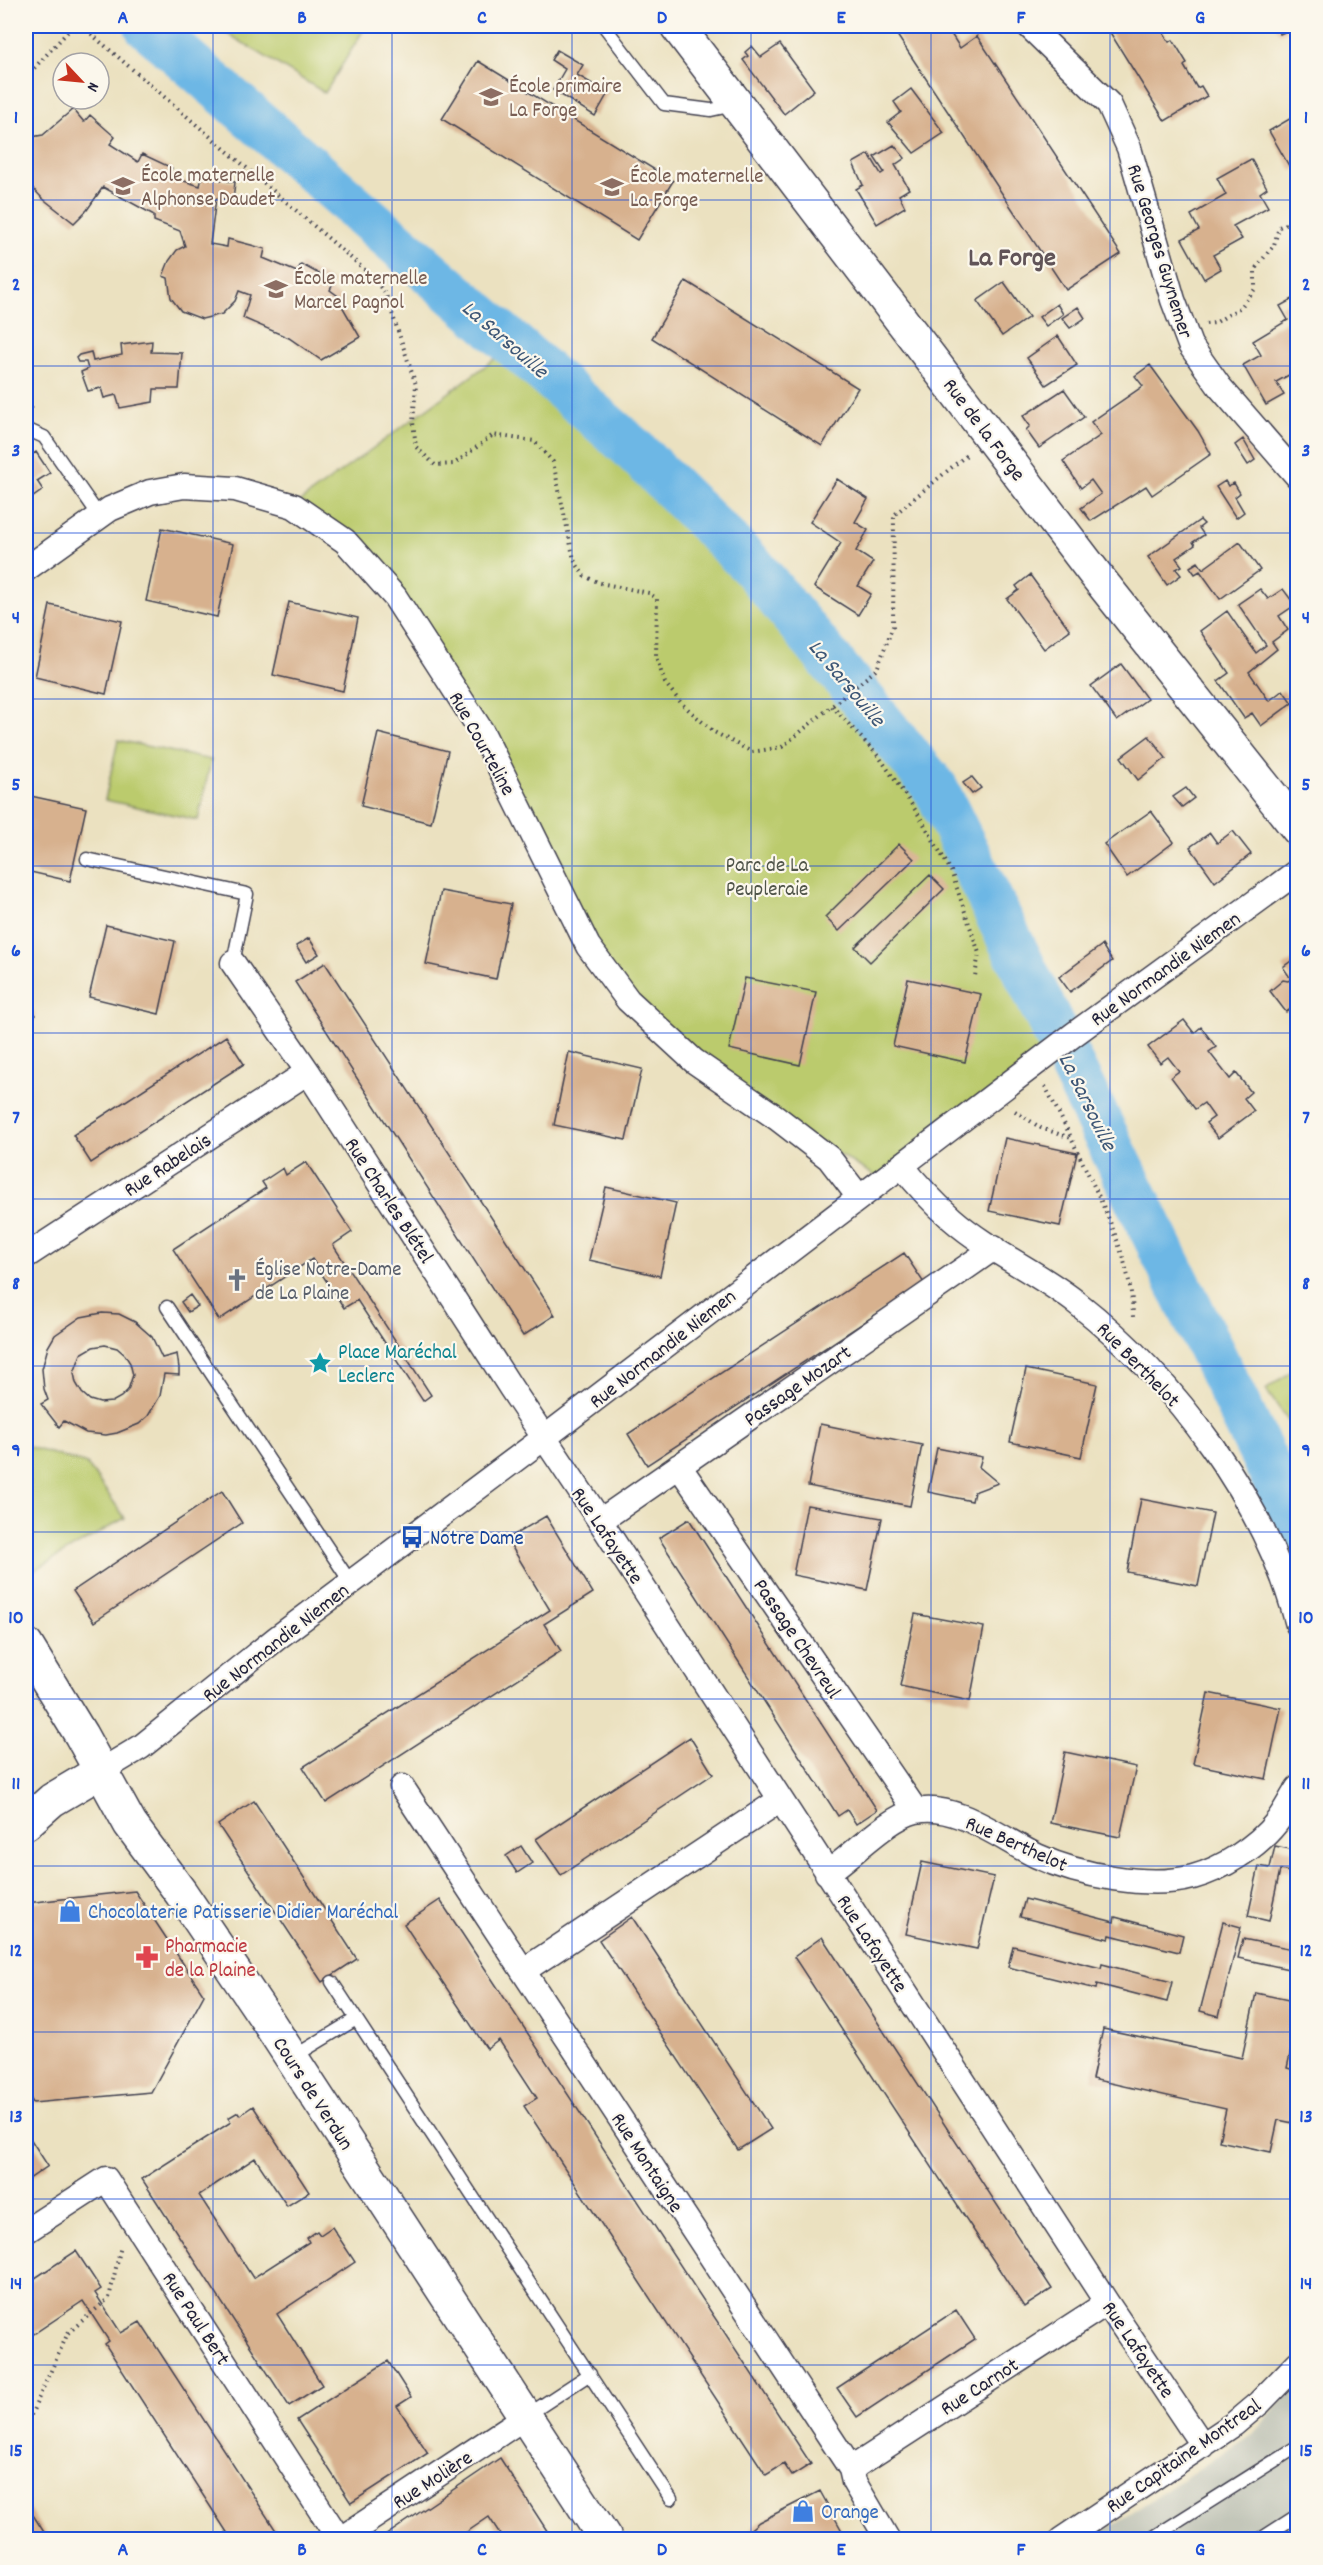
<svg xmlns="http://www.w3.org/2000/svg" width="1323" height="2565" font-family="Dekko,sans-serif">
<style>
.industrial{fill:#c3c6b9}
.green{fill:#bbcb6d;stroke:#6e7654;stroke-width:1.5}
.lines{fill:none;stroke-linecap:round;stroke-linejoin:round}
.river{stroke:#6db7e5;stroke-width:46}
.building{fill:#d7b18e;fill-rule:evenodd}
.service-casing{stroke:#403f4f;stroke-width:15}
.minor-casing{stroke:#403f4f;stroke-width:27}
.secondary-casing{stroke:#403f4f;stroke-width:36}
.primary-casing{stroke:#403f4f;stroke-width:36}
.path{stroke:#403f4f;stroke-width:4;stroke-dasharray:1.5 4.5;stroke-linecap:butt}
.service{stroke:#fff;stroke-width:12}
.minor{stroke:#fff;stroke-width:24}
.secondary{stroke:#fff;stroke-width:33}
.primary{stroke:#fff;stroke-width:33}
.grid{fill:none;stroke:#1d4ed8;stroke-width:1.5;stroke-opacity:0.55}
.labels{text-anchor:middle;stroke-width:4.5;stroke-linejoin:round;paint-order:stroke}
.education-label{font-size:21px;fill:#785e54;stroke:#fbf7ec;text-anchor:start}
.street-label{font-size:21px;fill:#22223b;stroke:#fbf7ec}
.park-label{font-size:21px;fill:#50554a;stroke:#fbf7ec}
.worship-label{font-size:21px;fill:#5b616d;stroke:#fbf7ec;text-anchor:start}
.culture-label{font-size:21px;fill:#0d838f;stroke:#fbf7ec;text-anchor:start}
.transit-label{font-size:21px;fill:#164399;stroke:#fbf7ec;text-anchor:start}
.shop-label{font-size:21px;fill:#366cbe;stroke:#fbf7ec;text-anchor:start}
.health-label{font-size:21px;fill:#be3a42;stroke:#fbf7ec;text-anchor:start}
.water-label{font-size:22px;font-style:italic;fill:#3c5676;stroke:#fbf7ec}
.district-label{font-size:27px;font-weight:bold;fill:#615458;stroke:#fbf7ec}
.neatline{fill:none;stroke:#1d4ed8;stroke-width:2}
.grid-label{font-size:20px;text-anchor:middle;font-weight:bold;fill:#1d4ed8}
</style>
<rect width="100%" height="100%" fill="#fbf7ec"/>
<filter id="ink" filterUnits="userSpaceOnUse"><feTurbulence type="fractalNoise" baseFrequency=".0167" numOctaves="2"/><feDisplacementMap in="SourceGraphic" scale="12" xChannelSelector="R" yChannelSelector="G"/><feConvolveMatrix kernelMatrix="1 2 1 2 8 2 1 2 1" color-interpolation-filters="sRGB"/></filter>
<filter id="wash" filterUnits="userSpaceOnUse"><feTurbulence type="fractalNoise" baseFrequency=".008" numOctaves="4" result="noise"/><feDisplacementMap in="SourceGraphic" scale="24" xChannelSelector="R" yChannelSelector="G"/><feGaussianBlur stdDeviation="1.35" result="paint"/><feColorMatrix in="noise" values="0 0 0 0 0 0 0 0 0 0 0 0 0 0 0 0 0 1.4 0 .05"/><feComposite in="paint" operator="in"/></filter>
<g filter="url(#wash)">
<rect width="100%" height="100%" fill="#ebe1c0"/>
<path class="industrial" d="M1297,2383V2539L1090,2540L1255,2432Z"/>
<path class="green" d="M215,26H366L325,93Z
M514,345L631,447L752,566L936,789L993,905L1043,1058L882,1180L777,1118L628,1000L395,597L294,506Z
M118,740L211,760L198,820L105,800Z
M1297,1367V1433L1266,1390Z
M26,1446L87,1464L125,1518L31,1572L26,1564Z"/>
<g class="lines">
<path class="river" d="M147,26L631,447L752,566L936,789L1298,1528"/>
</g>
<g id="blocks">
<path class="building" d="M891,26H946L960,48L977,36L1121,254L1066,290Z
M1106,26H1159L1169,42L1173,40L1187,63L1184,66L1197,88L1201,86L1207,96L1165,121Z
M1275,26H1298L1280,34Z
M780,44L814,90L784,114L743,60L748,56L745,52L752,46L761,57Z
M557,50L583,65L577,75L608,93L595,116L553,90L565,69L551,60Z
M478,61L673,181L637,240L442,119Z
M911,89L944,133L914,153L888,122L901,112L894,102Z
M73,109L84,122L90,115L115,137L110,144L138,162L142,154L172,168L168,176L200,186L202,177L235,182L233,200L216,198L210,244L227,247L228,239L251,245L265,249L263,258L297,272L301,264L334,282L330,290L345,301L342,306L360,337L321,360L289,338L243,318L250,295L239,291L235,301L222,314L202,319L181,311L171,298L168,278L163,276L169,261L177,250L185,246L180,231L154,221V215L103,187L87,210L74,223L42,198L26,181V138L43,135Z
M1298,114V168L1292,171L1269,131Z
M894,145L905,158L895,165L909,189L899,195L905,207L877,224L856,189L863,185L853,163L869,154L881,174L884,172L874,157Z
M1251,159L1267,188L1260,193L1268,207L1233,226L1242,239L1213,255L1221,269L1204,279L1182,239L1199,230L1191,215L1226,195L1217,178Z
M686,281L858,388L822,446L652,338Z
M1004,282L1029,317L1002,336L977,301Z
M1298,296V350L1296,351L1298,370L1276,382L1284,395L1266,405L1243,365L1261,355L1253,341L1288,320L1280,306Z
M1057,304L1063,314L1046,326L1039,317Z
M1078,307L1085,318L1070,328L1062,318Z
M1058,336L1077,365L1046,385L1027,358Z
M152,341L151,352L182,353L179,389H154L153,402L120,408L116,395L104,398L101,388L88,391L81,372L88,369L86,362H78L76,358L79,355L91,352L93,361L122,355L121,345Z
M1150,365L1198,431L1211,454L1152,495L1146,486L1091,521L1081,508L1101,494L1091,480L1081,488L1063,461L1101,435L1091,422L1143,386L1135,376Z
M1064,389L1084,417L1039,448L1026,430L1030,426L1023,416Z
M1243,439L1255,460L1248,465L1235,445Z
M36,452L50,473L37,481L43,490L26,502V459Z
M837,479L868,499L855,522L868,530L856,551L873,562L858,586L871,594L858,615L814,587L841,543L810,522Z
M1225,481L1228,486L1234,483L1240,493L1235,497L1244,512L1236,518L1216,487Z
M1200,520L1204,524L1199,528L1204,535L1193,542L1195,545L1176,558L1182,566L1176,569L1181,575L1167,585L1148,557Z
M162,528L233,544L217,617L146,601Z
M1240,542L1260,570L1220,599L1200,571L1195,574L1190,567L1198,562L1203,569Z
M1030,575L1070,630L1044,649L1007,599L1019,590L1016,586Z
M1260,589L1268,599L1283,589L1295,605L1279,616L1288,630L1272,642L1277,649L1249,672L1269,701L1283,690L1292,703L1261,726L1252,713L1244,718L1218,681L1229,673L1200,631L1227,611L1256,653L1266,645L1238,604Z
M289,602L358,618L343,691L273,675Z
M50,605L122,621L106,694L35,677Z
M1121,664L1147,699L1117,721L1091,686Z
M378,733L448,751L431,823L361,806Z
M1149,736L1166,758L1138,780L1121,757Z
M972,777L981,788L972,794L963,783Z
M1186,788L1194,798L1182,807L1173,797Z
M26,795L86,808L70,881L26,871Z
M1151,811L1174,842L1127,877L1104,844Z
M1233,831L1251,854L1215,882L1190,847L1210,833L1217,843Z
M899,844L914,859L839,931L825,917Z
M930,875L944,889L870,962L855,947Z
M441,891L511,904L496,979L426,964Z
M106,925L175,941L159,1014L89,997Z
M309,938L319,954L306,962L296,946Z
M1102,945L1112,961L1070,992L1059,977Z
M1298,956V1004L1286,1012L1270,991L1283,980L1288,981L1291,979L1283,967Z
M325,963L555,1315L523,1336L295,982Z
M745,978L816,992L800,1065L729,1049Z
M908,979L981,994L965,1062L893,1046Z
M26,1000L36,1015L26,1022Z
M1184,1020L1194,1033L1201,1027L1216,1047L1209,1052L1230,1079L1236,1073L1251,1092L1244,1098L1254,1111L1218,1138L1206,1123L1214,1117L1204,1103L1195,1109L1171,1077L1179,1071L1168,1057L1160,1063L1148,1047Z
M226,1036L244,1064L91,1163L73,1135Z
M569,1052L642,1069L626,1140L554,1125Z
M1293,1133L1298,1139L1293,1142L1290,1136Z
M1005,1138L1077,1153L1060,1226L989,1211Z
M306,1162L352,1232L333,1245L431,1395L423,1401L357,1300L344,1308L312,1259L219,1320L173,1249L266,1188L262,1182L283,1168L286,1175Z
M606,1187L676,1203L660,1276L589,1260Z
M904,1253L924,1283L647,1465L628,1434Z
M190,1295L198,1306L188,1312L181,1302Z
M102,1313L119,1314L135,1322L152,1337L162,1358L177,1354L179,1368V1375L164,1374L160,1396L148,1416L139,1424L117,1433L106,1435L86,1433L64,1421L59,1427L41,1404L48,1400L44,1389L42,1369L48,1347L55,1335L81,1317ZM105,1345L117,1348L125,1355L130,1363L133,1375L128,1390L121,1397L112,1402L100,1403L90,1400L82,1393L76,1383L74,1373L81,1354L93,1347Z
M1026,1369L1097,1384L1081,1457L1010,1442Z
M820,1424L922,1445L910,1506L808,1486Z
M937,1448L982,1457L979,1467L998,1483L974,1492L972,1501L928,1492Z
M222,1491L242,1523L94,1622L73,1591Z
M1141,1499L1213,1513L1198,1586L1127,1572Z
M807,1505L882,1518L867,1590L793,1575Z
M546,1516L593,1593L544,1624L561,1651L326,1803L303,1767L550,1610L507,1539Z
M689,1519L877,1810L856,1824L847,1810L838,1816L659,1538Z
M915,1614L984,1627L970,1701L900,1686Z
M1208,1693L1281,1708L1266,1779L1193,1764Z
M690,1737L713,1774L561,1875L536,1839Z
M1065,1752L1136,1767L1120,1837L1050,1823Z
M254,1801L357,1959L322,1982L218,1825Z
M521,1846L532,1863L517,1873L506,1856Z
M1275,1846L1295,1850L1290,1872L1280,1870L1269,1921L1248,1916L1259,1866L1270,1868Z
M922,1862L994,1877L977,1949L906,1934Z
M135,1891L204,1995L151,2092L33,2103L26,2091V1903Z
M1025,1899L1114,1922L1115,1917L1183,1935L1179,1952L1110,1935L1109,1939L1020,1917Z
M440,1900L811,2464L792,2476L784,2464L766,2475L524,2106L537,2098L499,2040L487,2049L404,1924Z
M632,1917L771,2129L738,2150L599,1940Z
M1223,1922L1241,1927L1219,2016L1200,2011Z
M822,1937L1052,2289L1024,2307L794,1957Z
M1243,1939L1298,1950V1971L1238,1958Z
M1013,1946L1101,1968L1102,1964L1172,1982L1167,2002L1097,1984L1096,1989L1008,1967Z
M1256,1993L1298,2002V2018L1287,2068L1298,2071V2124L1278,2120L1271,2152L1219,2141L1226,2109L1092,2079L1103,2029L1242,2058Z
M253,2106L309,2192L287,2206L255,2158L199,2195L253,2278L309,2242L307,2238L317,2231L320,2235L332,2227L355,2262L277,2314L322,2385L289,2406L142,2179L231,2122L228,2118L238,2112L240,2115Z
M26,2132L48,2166L26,2181Z
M76,2251L101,2289L95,2293L121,2333L140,2322L277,2532L266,2540H232L105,2344L109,2341L83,2301L26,2339V2284Z
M956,2310L975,2339L857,2417L837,2388Z
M388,2361L411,2397L397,2406L428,2453L351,2503L297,2420Z
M500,2458L553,2540H504L489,2517L455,2540H379Z
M820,2491L847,2540H738L759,2522Z
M26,2504L49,2540H34L26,2535Z"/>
</g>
</g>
<g filter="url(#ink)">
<use href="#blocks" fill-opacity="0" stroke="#403f4f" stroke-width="1.5"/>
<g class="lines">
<g class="service-casing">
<path id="service" d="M604,26L664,104L711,110L734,105
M26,429L44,437L100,517
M87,859L247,894L233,963
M167,1307L351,1583
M332,1982L671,2499
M293,2057L356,2019
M526,2416L590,2374
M1149,2540L1298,2446
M1259,2540L1298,2515"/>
</g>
<g class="minor-casing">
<path id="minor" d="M1029,26L1109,104L1129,148L1173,300L1190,345L1219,386L1298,477
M26,569L110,509L150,492L184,486L235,489L294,506L345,541L395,597L482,732L588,946L628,1000L694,1061L777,1118L829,1158L859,1197
M233,963L308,1072L511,1388L600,1521L1107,2303L1203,2446
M902,1166C917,1185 934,1203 952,1219C990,1252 1038,1272 1077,1303C1175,1380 1267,1503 1298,1625
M26,1256L308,1072
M679,1466L916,1811
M600,1521L994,1248
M101,1771L141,1747L277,1638L544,1438L1073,1035L1298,871
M402,1787L851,2469L854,2482L888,2540
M827,1873C851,1857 890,1816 916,1811C956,1802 1003,1840 1037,1856C1078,1875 1149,1889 1193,1877C1222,1869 1257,1847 1276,1823C1284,1813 1290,1800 1298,1788
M523,1971L780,1800
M26,2231L106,2179L339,2539
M851,2469L1107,2303
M339,2540L525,2417
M1061,2540L1234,2424L1259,2403L1298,2363"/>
</g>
<g class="secondary-casing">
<path id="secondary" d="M677,26L1095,574L1298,829
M26,1823L52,1800L101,1771"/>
</g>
<g class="primary-casing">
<path id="primary" d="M26,1645L81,1735L130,1824L181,1893L265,2017L606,2540"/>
</g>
<path class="path" d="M82,26L372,276L386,295L416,385L413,422L416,447L435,465L454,464L493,435L534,441L553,462L574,560L584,576L600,583L649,593L657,599L656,657L665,683L682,704L714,732L752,752L782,747L877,669L893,626L894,515L969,453
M26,77L73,26
M1206,324L1215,323L1241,307L1255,289V269L1274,245L1279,227L1298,219
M26,384L32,411
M832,706L880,758L920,817L951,871L979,953L975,976
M1045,1086L1071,1137
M1015,1111L1041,1128L1071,1138C1097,1194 1133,1257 1133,1319
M26,2426L68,2333L109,2298L121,2246"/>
<use href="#service" class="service"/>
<use href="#minor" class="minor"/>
<use href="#secondary" class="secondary"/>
<use href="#primary" class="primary"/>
</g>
</g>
<path class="grid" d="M213,26V2540M392,26V2540M572,26V2540M751,26V2540M931,26V2540M1110,26V2540M26,200H1298M26,366H1298M26,533H1298M26,699H1298M26,866H1298M26,1033H1298M26,1199H1298M26,1366H1298M26,1532H1298M26,1699H1298M26,1866H1298M26,2032H1298M26,2199H1298M26,2365H1298"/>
<defs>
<g id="school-bare" transform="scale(1.8)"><path d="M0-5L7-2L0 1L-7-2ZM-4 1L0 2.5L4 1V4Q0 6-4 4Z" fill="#8d6e63" stroke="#fbf7ec" stroke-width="2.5" paint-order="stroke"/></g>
<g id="church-bare" transform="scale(1.8)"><path d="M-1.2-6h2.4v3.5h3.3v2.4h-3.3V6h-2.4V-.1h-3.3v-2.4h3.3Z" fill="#6b7280" stroke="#fbf7ec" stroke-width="2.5" paint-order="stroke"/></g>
<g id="sight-bare" transform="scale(1.8)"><path d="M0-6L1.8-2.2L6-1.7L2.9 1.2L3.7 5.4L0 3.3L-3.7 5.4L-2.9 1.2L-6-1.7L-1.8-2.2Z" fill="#0f9aa8" stroke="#fbf7ec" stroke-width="2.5" paint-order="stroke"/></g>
<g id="bus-bare" transform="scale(1.8)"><path d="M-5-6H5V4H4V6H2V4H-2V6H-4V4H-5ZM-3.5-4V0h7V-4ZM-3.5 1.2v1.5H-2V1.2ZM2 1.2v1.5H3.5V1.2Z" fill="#1a4fb4" stroke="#fbf7ec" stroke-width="2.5" paint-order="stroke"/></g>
<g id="shop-bare" transform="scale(1.8)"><path d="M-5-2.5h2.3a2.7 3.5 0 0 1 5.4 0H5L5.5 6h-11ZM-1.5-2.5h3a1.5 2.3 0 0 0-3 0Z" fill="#3f7fe0" stroke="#fbf7ec" stroke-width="2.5" paint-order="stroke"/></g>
<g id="pharmacy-bare" transform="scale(1.8)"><path d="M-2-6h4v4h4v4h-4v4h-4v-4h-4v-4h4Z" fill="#e0444e" stroke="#fbf7ec" stroke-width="2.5" paint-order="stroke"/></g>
</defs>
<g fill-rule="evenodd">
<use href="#school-bare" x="491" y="97"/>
<use href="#school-bare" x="123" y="186"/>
<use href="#school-bare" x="612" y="187"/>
<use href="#school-bare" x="276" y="289"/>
<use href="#church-bare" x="237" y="1280"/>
<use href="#sight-bare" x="320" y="1363"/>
<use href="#bus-bare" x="412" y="1537"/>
<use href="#shop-bare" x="70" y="1911"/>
<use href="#pharmacy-bare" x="147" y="1957"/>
<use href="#shop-bare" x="803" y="2511"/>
</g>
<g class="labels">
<g class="education-label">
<text x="509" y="92">École primaire<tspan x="509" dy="24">La Forge</tspan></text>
<text x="141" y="181">École maternelle<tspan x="141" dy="24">Alphonse Daudet</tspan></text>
<text x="630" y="182">École maternelle<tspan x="630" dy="24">La Forge</tspan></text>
<text x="294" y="284">École maternelle<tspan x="294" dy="24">Marcel Pagnol</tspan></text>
</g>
<g class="street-label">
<text transform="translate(1161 251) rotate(73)" y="7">Rue Georges Guynemer</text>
<text transform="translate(985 429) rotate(53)" y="7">Rue de la Forge</text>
<text transform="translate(483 743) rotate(61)" y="7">Rue Courteline</text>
<text transform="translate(1165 968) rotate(-36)" y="7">Rue Normandie Niemen</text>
<text transform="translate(167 1164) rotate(-33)" y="7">Rue Rabelais</text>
<text transform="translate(390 1200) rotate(57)" y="7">Rue Charles Blétel</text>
<text transform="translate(662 1348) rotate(-38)" y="7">Rue Normandie Niemen</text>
<text transform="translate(1139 1364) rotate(46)" y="7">Rue Berthelot</text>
<text transform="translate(797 1385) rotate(-35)" y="7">Passage Mozart</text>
<text transform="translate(608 1535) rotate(56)" y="7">Rue Lafayette</text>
<text transform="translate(798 1638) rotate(56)" y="7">Passage Chevreul</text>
<text transform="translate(275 1642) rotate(-38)" y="7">Rue Normandie Niemen</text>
<text transform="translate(1017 1843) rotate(24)" y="7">Rue Berthelot</text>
<text transform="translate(873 1943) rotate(57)" y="7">Rue Lafayette</text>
<text transform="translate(314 2093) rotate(57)" y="7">Cours de Verdun</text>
<text transform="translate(648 2162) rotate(57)" y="7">Rue Montaigne</text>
<text transform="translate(197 2318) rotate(57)" y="7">Rue Paul Bert</text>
<text transform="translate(1139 2349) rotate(56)" y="7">Rue Lafayette</text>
<text transform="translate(979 2386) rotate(-33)" y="7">Rue Carnot</text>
<text transform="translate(1183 2455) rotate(-35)" y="7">Rue Capitaine Montreal</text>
<text transform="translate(432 2479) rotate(-33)" y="7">Rue Molière</text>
</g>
<g class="park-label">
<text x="767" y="871">Parc de La<tspan x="767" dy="24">Peupleraie</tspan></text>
</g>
<g class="worship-label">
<text x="255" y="1275">Église Notre-Dame<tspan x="255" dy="24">de La Plaine</tspan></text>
</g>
<g class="culture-label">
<text x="338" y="1358">Place Maréchal<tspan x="338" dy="24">Leclerc</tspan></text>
</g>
<g class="transit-label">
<text x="430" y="1544">Notre Dame</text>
</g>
<g class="shop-label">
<text x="88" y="1918">Chocolaterie Patisserie Didier Maréchal</text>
<text x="821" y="2518">Orange</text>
</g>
<g class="health-label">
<text x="165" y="1952">Pharmacie<tspan x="165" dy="24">de la Plaine</tspan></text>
</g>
<g class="water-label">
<text transform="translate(506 338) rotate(41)" y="8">La Sarsouille</text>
<text transform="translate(848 682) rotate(50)" y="8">La Sarsouille</text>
<text transform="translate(1089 1101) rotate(64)" y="8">La Sarsouille</text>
</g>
<g class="district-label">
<text x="1012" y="265">La Forge</text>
</g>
</g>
<rect width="1323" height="2565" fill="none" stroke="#fbf7ec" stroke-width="66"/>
<g transform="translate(81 81) rotate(116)"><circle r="28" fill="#fbf7ec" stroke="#a4a2a5" stroke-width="1.5"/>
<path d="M0-4.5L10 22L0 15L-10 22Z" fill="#c8321e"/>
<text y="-9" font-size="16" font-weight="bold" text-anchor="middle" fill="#22223b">N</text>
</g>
<rect x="33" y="33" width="1257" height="2499" class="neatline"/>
<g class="grid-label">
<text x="123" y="23">A</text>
<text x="302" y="23">B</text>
<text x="482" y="23">C</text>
<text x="662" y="23">D</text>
<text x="841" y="23">E</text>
<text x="1021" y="23">F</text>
<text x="1200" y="23">G</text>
<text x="16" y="123">1</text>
<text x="1306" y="123">1</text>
<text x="16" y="290">2</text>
<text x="1306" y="290">2</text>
<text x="16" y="456">3</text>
<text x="1306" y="456">3</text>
<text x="16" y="623">4</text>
<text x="1306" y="623">4</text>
<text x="16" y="790">5</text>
<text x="1306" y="790">5</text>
<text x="16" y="956">6</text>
<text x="1306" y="956">6</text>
<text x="16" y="1123">7</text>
<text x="1306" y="1123">7</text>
<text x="16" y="1289">8</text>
<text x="1306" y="1289">8</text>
<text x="16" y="1456">9</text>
<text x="1306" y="1456">9</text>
<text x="16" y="1623">10</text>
<text x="1306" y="1623">10</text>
<text x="16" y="1789">11</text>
<text x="1306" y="1789">11</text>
<text x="16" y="1956">12</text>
<text x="1306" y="1956">12</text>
<text x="16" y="2122">13</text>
<text x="1306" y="2122">13</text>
<text x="16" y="2289">14</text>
<text x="1306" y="2289">14</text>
<text x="16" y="2456">15</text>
<text x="1306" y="2456">15</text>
<text x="123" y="2555">A</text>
<text x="302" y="2555">B</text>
<text x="482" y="2555">C</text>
<text x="662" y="2555">D</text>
<text x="841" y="2555">E</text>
<text x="1021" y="2555">F</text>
<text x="1200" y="2555">G</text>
</g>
</svg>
